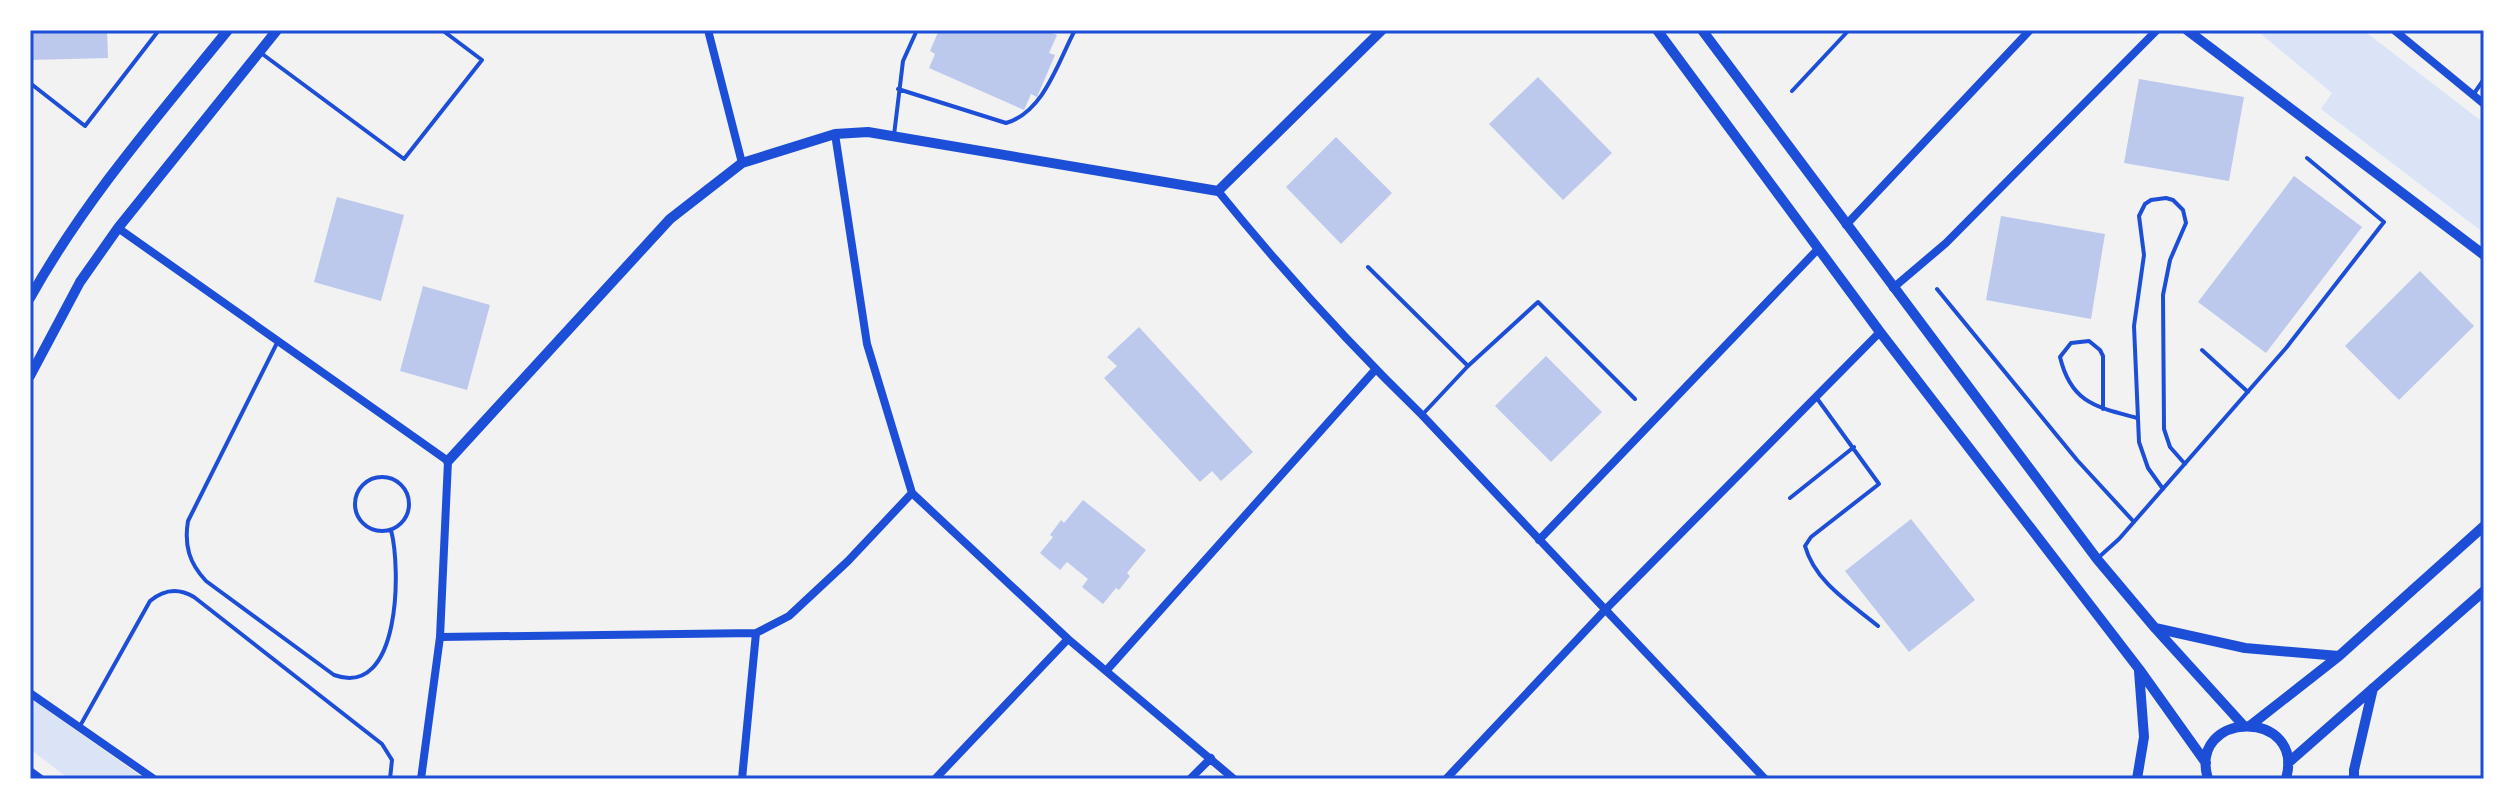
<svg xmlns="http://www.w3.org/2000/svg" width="2514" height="809" font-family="'Alegreya Sans',sans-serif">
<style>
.green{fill:#dbe4f7}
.building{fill:#bdc9ec}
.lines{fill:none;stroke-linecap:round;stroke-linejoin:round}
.service{stroke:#1d4ed8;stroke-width:4}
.minor{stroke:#1d4ed8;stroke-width:8}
.tertiary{stroke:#1d4ed8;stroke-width:10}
.neatline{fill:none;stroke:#1d4ed8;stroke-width:3}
</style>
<rect width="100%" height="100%" fill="#f2f2f2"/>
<path class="green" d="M2256,30H2363L2484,123V233L2321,109L2332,93Z
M30,698L145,779H69L30,749Z"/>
<path class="building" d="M30,30H107L108,58L30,60Z
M939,30H1045L1057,35L1049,53L1055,55L1037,97L1031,94L1024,110L929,68L935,54L930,51Z
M1538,77L1612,153L1563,200L1489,124Z
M2139,79L2244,97L2229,181L2124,163Z
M1336,137L1392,193L1341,244L1286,187Z
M2294,176L2362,227L2266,353L2198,302Z
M337,197L404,215L381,301L314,282Z
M2001,216L2105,234L2091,319L1986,300Z
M2420,271L2474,326L2399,400L2345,346Z
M423,286L490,305L467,390L400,371Z
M1139,327L1253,452L1221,481L1212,471L1200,482L1104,378L1117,366L1107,357Z
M1546,356L1602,412L1551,462L1495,406Z
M1083,500L1146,550L1127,573L1130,576L1119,590L1116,588L1103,604L1082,587L1088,579L1067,562L1060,570L1040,553L1053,537L1050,535L1061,520L1064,523Z
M1911,519L1975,600L1909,652L1845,571Z"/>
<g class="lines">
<path class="service" d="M261,53L404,159L482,60L442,30
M30,83L85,126L159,30
M898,89L1006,123C1044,112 1058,62 1075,30
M1792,91L1849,30
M2473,95L2484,79
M894,135L903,61L917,30
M1368,267L1468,366
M1937,289L2077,460L2134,522
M278,341L188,521C184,545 189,563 206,581L334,675C401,699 401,568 391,530
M2202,350L2248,392
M1816,397L1879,484L1811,537L1805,546C1815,582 1850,603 1878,626
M2103,409V356L2100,350L2089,341L2071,343L2060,357C2071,403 2096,407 2137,418
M1422,415L1468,366L1538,302L1635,399
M355 504a27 27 0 1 1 54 0a27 27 0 1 1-54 0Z
M2163,489L2148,468L2139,442L2134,326L2144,255L2139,216L2145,204L2151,200L2166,198L2173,200L2183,210L2186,223L2170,260L2163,295L2164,429L2170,447L2185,464
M1790,498L1854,447
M2099,557L2119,539L2286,348L2384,222L2307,158
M80,726L150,601C164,589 179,588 194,597L382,744L392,760L390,779"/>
<path class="minor" d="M708,30L742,163
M2394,30L2484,104
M835,134L867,344L912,493L1068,639L1234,779
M1218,191C1282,270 1349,344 1422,415L1765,779
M1846,225L2030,30
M118,228L448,461L440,637L421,779
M1893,288L1946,243L2157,30
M1539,540L1818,249
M440,637L756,633L789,616L848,561L912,493
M1106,671L1375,370
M30,693L154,779
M30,771L41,779
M742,779L756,633
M935,779L1068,639
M1190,779L1211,758
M1446,779L1605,610L1880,332"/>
<path class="tertiary" d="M1657,30L1880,332L2139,669L2206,763
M1702,30L2097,559L2155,628L2243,725
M2187,30L2484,255
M30,298C84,201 158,116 228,30
M30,376L80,282L118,228L277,30
M448,461L670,219L742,163L835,134L868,132L1218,191L1382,30
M2155,628L2245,648L2339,656
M2251,725L2339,656L2484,526
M2288,763L2484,591
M2137,779L2144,737L2139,671
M2208,779C2187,710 2306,708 2286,779
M2354,779V770L2373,688"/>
</g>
<rect width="2514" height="809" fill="none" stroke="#ffffff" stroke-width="64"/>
<rect x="32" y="32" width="2450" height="745" class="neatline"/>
</svg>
